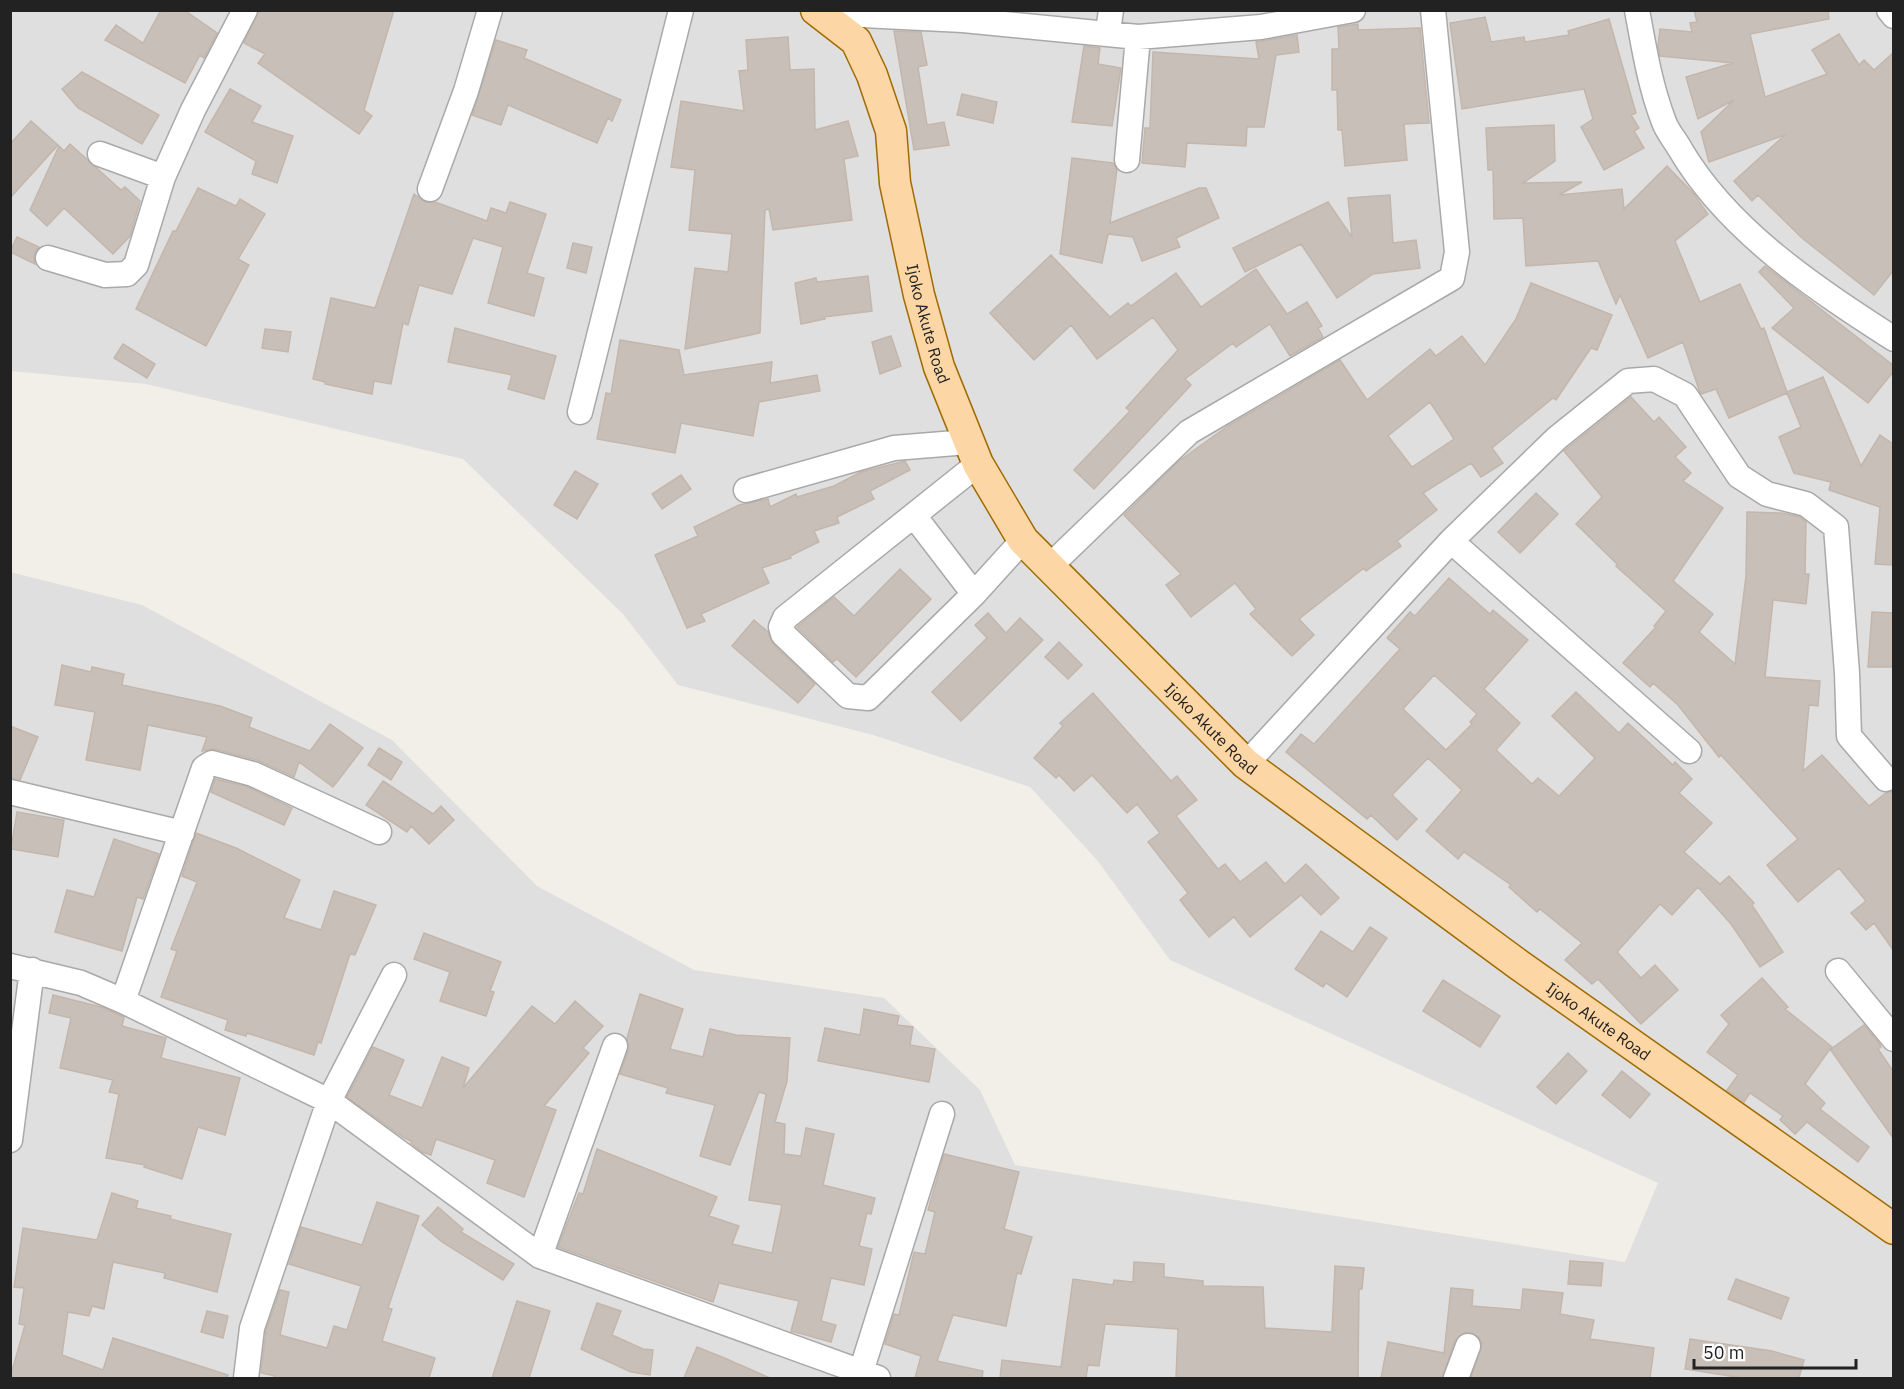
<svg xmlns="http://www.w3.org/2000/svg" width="1904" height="1389" font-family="'IBM Plex Sans',sans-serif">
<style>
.residential{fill:#e0dfdf}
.building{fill:#c7bfb8;stroke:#c4b6ab;stroke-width:1.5;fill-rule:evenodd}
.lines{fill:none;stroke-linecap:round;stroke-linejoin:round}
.minor-casing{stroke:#a9a9a9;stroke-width:27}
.major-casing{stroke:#a06b00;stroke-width:33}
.minor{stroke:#fff;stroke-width:24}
.major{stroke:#fcd6a4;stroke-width:30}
.labels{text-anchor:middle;stroke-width:5;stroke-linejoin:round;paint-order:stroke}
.street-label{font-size:16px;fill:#222;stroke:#fff}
</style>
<rect width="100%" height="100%" fill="#f2efe9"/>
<path class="residential" d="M11,11H1893V1378H11L10,572L142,605L392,740L537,886L694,970L884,998L980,1090L1015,1165L1625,1262L1658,1183L1170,960L1097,860L1030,787L873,735L678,685L623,614L463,459L146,384L11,371Z"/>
<path class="building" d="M161,10H184L217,33L204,58L200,55L185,83L105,40L116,25L143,43Z
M259,10H394L364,110L372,116L359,134L258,63L265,54L244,43Z
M1694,10H1828L1829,19L1750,34L1765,97L1827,74L1812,50L1839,34L1859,65L1864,60L1874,70L1893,53V271L1874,295L1802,238L1758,195L1752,201L1734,181L1785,135L1709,162L1701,132L1734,100L1698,119L1686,77L1733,63L1660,56L1658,46L1660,29L1692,32L1690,23L1697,22Z
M1485,17L1491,42L1524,37L1525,42L1569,35L1568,31L1609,19L1636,113L1631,115L1639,128L1634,131L1644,148L1604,170L1581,127L1593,119L1584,89L1462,109L1450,23Z
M1358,24V30L1420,28L1429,123L1404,124L1407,160L1345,166L1342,130H1338L1337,90H1332V49H1339L1338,27Z
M894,31L921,32L927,65L918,67L927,125L944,122L949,145L914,150Z
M1297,35L1299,52L1276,55L1264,127H1247L1246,146L1187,143L1185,167L1142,163L1145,128H1150L1153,52L1259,59L1256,42Z
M788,37L790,70L814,69L815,130L848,121L858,156L844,159L852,220L773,230L769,209L765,210L760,333L685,349L695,268L728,272L732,234L689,230L695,170L671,167L681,101L744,111L739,71L748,70L746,40Z
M496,40L527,50L524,58L621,100L612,121L608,118L597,143L508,105L501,125L472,115Z
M1084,46L1100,48L1098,64L1121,68L1112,126L1072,122Z
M82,72L159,115L142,144L78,108L62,89Z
M230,89L261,106L252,122L293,136L277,183L252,174L256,161L205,132Z
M962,94L997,102L993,123L957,115Z
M31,121L58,145L10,198V144Z
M1554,125L1555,161L1523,183L1582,182L1559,195L1622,189L1624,209L1667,166L1693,193L1708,214L1675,241L1700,302L1740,284L1761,329L1764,328L1787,392L1823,377L1861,466L1880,435L1893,444V565L1875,564L1880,507L1829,490L1831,482L1794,473L1779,437L1801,427L1787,393L1729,418L1716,389L1701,394L1699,390L1683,342L1648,358L1620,295L1616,304L1598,261L1526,266L1523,218L1494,219L1493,170H1488L1486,128Z
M70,144L121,190L125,187L140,201L130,236L113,254L64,208L47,226L30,210L59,146L64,151Z
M1072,158L1113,163L1117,169L1110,223L1199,188H1206L1219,218L1176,238L1180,247L1142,261L1133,237L1108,234L1102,263L1060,254Z
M198,188L236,206L240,199L265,214L238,259L249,265L206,346L136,309L173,231H176Z
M414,194L425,202H435L487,221L491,208L506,213L510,202L546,214L527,273L544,278L534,316L488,303L503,247L473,238L452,294L419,285L408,325L403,323L391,384L374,381L372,394L325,384V382L313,379L331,298L375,308Z
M1390,195L1393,243L1416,240L1420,268L1373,274L1337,298L1301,244L1245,272L1233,248L1328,202L1352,237L1348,198Z
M17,237L39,247L34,255L35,264L10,252Z
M573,243L592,247L586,273L567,268Z
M1051,255L1110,317L1128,303L1131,306L1176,273L1201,307L1256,269L1287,314L1307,302L1322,326L1318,328L1323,337L1290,356L1270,324L1236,347L1233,343L1185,379L1191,385L1094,489L1074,470L1130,411L1126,408L1178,350L1153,317L1097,359L1071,325L1034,360L990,313Z
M1765,266L1893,365V372L1868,403L1772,328L1794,308L1759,272Z
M868,276L872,311L824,317L825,319L801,324L795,283L816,278L817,282Z
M1531,283L1612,315L1597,350L1591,348L1556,400L1553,398L1492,448L1503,463L1481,477L1471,463L1423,493L1437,510L1397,541L1401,546L1366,571L1364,568L1299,619L1314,635L1292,656L1250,614L1256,609L1235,583L1191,617L1166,585L1181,574L1124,515L1179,461L1228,426L1340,360L1367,400L1430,349L1436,356L1462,336L1485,365L1516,319ZM1430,402L1454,439L1412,467L1388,436Z
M455,328L556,356L544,399L508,389L512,375L448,362Z
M265,329L291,332L288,352L262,348Z
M891,336L901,366L880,374L872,342Z
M620,340L679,350L684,375L772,362L770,383L817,375L820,391L759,402L753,436L681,423L675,453L597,439L606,393L611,394Z
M123,344L155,364L147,378L114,358Z
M1631,397L1654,422L1659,417L1686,447L1675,457L1691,473L1683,481L1723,508L1673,581L1713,614L1699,632L1735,664L1746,576L1747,512L1782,513L1800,517L1806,522L1805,574H1809L1806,604L1773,600L1765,677L1820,681L1818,706L1809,705L1803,771L1822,755L1869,806L1886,793L1893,791V950L1874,923L1866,930L1851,913L1866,901L1839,868L1798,902L1767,865L1798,839L1721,755L1719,757L1678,705L1653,683L1650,687L1623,663L1656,627L1654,626L1666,611L1616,566L1617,564L1576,524L1602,497L1564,451Z
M905,461L910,470L870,491L874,499L837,517L839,523L814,531L819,542L790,556L791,558L762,568L769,583L701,614L705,621L687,628L655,555L698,536L694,527L739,505L768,499L770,507L796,494L797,497L834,486L861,472Z
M575,471L598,484L577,519L554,505Z
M681,475L691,489L662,509L652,494Z
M1536,493L1558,514L1520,553L1498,532Z
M900,569L931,599L856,677L837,659L833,662L797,627L834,597L854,616Z
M1449,578L1490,614L1493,610L1528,640L1484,689L1520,723L1496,750L1532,784L1538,778L1559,796L1595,758L1552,716L1576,692L1619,733L1628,723L1673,765L1675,762L1692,779L1679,793L1712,823L1684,852L1720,884L1729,876L1754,903L1752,905L1783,952L1760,967L1731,924L1698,887L1672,915L1660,904L1617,952L1641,978L1655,965L1678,990L1641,1024L1598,979L1592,984L1565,960L1582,943L1540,909L1537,912L1509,887L1511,885L1464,852L1458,859L1426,831L1462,790L1428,758L1392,795L1417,819L1397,840L1371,815L1367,819L1286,752L1301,734L1314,744L1400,649L1387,638L1410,612L1415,616ZM1434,675L1477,714L1470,722L1472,724L1446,750L1403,709Z
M1872,612L1893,613V667H1868Z
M988,613L1006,633L1020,618L1043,640L961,721L932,692L987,638L975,625Z
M754,620L768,632L773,644L815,684L798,703L732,646Z
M1059,642L1082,665L1068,679L1045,657Z
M62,665L91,672L92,667L124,674L122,685L220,706L252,718L249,727L310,751L330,724L363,748L333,787L299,762L294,777L257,760L215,749L202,751L207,737L148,725L140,770L86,760L95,712L55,705Z
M1093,693L1171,781L1177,776L1197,800L1176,816L1218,869L1225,864L1240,882L1266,862L1285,884L1306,864L1339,898L1321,915L1301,895L1250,937L1234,917L1209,937L1180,900L1188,893L1148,842L1160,833L1137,804L1127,813L1092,775L1074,791L1059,775L1056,778L1034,758L1063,726L1060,723Z
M10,726L38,737L20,780L10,778Z
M379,748L402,762L391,780L368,765Z
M215,779L248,787L292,808L284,825L211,792Z
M383,781L433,814L441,806L454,820L429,844L411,826L407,832L366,805Z
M17,812L64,820L58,857L11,849Z
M196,833L236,848L300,880L284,918L321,930L334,891L376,905L355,955L350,954L321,1043L318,1042L314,1055L247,1033L246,1036L225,1030L228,1020L161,997L177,951L171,949L197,882L182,876Z
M114,839L159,854L143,899L137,897L122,951L55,932L67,890L94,897Z
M1370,927L1387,938L1347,997L1326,983L1323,987L1295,969L1321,931L1353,952Z
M424,933L501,962L490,991L494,992L486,1016L440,1001L450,972L414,959Z
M1762,978L1788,1007L1785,1009L1832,1047L1831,1049L1864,1025L1879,1043L1881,1047L1878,1049L1893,1071V1138L1830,1049L1805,1084L1825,1103L1820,1109L1869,1147L1858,1162L1807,1122L1795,1134L1780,1120L1783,1116L1750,1093L1744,1102L1727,1090L1738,1075L1707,1052L1729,1024L1721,1015Z
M1443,980L1500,1016L1480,1047L1423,1011Z
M640,994L683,1009L670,1049L703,1057L710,1029L736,1035L790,1038L787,1081L775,1122L785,1124L784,1154L801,1156L806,1128L834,1134L823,1185L875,1198L871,1214L867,1213L859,1246L872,1249L864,1285L831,1278L821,1321L836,1325L831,1342L791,1331L799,1301L719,1283L713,1302L558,1247L579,1193L583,1194L597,1149L717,1197L709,1216L739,1226L732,1244L772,1253L782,1205L749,1200L766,1094L759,1092L730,1165L700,1156L715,1105L666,1093L668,1088L620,1074L628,1051L627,1038Z
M53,995L101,1007L124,1017L122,1026L166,1038L161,1058L240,1078L225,1135L198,1127L182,1179L144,1167L145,1165L106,1158L119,1094L109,1092L113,1080L60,1068L71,1018L49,1013Z
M575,1001L603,1026L583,1048L589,1053L544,1106L556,1110L524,1197L487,1183L495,1160L436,1139L431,1155L422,1152L411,1143V1141L403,1137L347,1097L373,1047L404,1060L389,1095L422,1108L442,1057L469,1068L463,1088L532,1006L555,1024Z
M864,1009L899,1016L897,1025L913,1027L910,1045L935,1049L929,1082L818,1061L825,1028L860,1035Z
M1568,1053L1587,1071L1556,1104L1537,1087Z
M1622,1071L1650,1094L1630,1118L1602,1095Z
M944,1154L1019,1172L1004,1229L1032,1237L1021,1274L1017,1273L1006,1326L953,1315L937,1361L983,1371L982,1378H915L921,1356L885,1344L894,1314L899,1315L914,1252L925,1254L935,1212L928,1210Z
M112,1193L138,1201L136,1208L171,1216L170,1219L231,1234L217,1292L164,1278L165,1273L113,1262L104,1309L92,1306L89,1316L68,1312L62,1355L103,1370L113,1338L228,1375L227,1378H10L25,1325L19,1324L24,1288L14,1287L23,1228L97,1240Z
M377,1202L419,1216L388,1308L392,1309L382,1341L435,1358L429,1378H274L275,1376L261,1373L266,1331L280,1290L289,1292L280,1335L327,1348L334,1326L347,1330L361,1286L289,1264L301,1227L362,1245Z
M438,1207L463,1229L461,1232L514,1264L503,1280L442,1242L422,1225Z
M1570,1261L1603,1263L1601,1286L1568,1284Z
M1134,1262L1164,1264V1277L1203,1281V1286L1263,1287L1265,1328L1332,1332L1335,1266L1364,1268L1362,1289H1359L1358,1378H1176L1178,1329L1105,1324L1099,1366L1088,1365L1086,1378H1000L1002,1360L1061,1367L1073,1279L1113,1285L1114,1280L1133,1282Z
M1736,1279L1789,1298L1781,1319L1728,1299Z
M1451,1288L1473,1290L1472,1306L1521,1310L1523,1289L1563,1293L1560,1314L1594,1320L1590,1339L1654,1348L1650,1378H1471L1482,1344L1479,1337L1466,1332L1455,1341L1442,1378H1381L1388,1342L1444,1353Z
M517,1301L550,1311L529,1378H492Z
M597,1303L621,1311L612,1335L643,1349L653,1350L650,1375L631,1372L581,1349Z
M207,1311L228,1316L223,1338L201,1332Z
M1690,1339L1772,1351L1804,1360L1799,1378H1742L1685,1369Z
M697,1347L722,1357L770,1378H684Z"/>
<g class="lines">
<g class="minor-casing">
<path id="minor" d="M1637,10C1644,48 1650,86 1664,122C1667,131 1675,140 1680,149C1728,231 1815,288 1894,339
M1889,10L1894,16
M822,13L963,20L1138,37L1261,27L1353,10
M1108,32L1111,10
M100,154L163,177
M1127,160L1138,37
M430,189L466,91L490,10
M48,258L105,275L127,274L136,265L163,177L193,110L245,10
M580,412L681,10
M978,464L785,618L781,627L783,634L848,696L868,698L974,594L1023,540
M746,490L894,448L968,442
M915,517L974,594
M1451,541L1689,751
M1048,568L1189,432L1452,278L1457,252L1433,10
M1246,764L1451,541L1557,438L1628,381L1654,379L1685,395L1739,476L1767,494L1806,504L1836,527L1847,673L1849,736L1886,779
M10,792L182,833
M10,966L81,983L123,1001L329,1101L540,1256L878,1378
M1838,971L1894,1039
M123,1001L204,768L212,763L253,774L379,832
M10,1140L32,970
M540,1256L615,1046
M861,1372L942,1114
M246,1378L252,1328L329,1101L394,975
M1456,1378L1468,1346"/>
</g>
<g class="major-casing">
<g id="major">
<path id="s1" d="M816,10L856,41L872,75L891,131L895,183L919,295L939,367L978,464L1023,540L1246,764L1519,965L1894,1229"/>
</g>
</g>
<use href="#minor" class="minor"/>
<use href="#major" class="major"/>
</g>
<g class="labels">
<g class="street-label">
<text dy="6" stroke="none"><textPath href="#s1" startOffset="344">Ijoko Akute Road</textPath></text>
<text dy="6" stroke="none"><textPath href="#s1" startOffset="848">Ijoko Akute Road</textPath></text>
<text dy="6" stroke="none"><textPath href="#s1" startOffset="1334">Ijoko Akute Road</textPath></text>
</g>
</g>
<rect width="1904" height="1389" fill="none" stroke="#222222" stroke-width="24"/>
<path d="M1694 1359v9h162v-9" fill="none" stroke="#222222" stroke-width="3"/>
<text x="1703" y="1359" font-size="18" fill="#222222" stroke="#ffffff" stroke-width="4.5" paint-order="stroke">50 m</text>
</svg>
